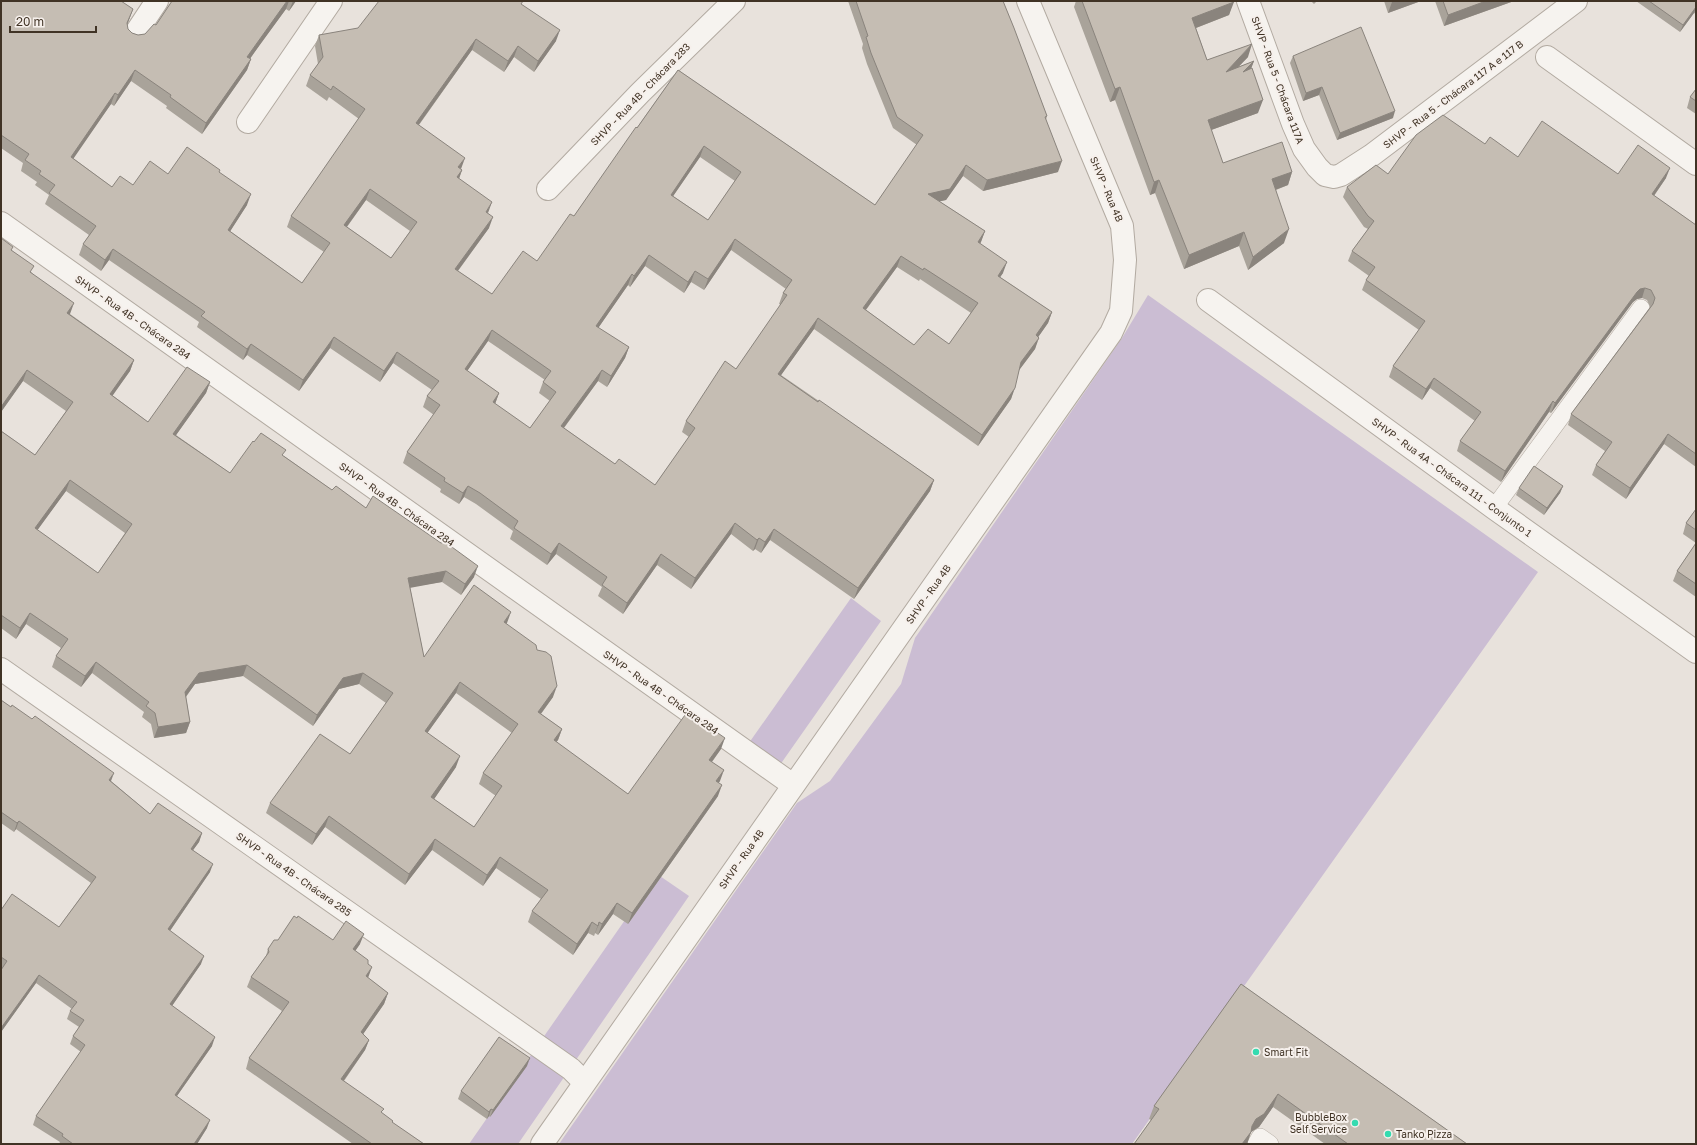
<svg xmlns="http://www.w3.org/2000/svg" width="1697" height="1145" font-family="'Golos Text',sans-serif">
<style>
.green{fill:#cbbdd3}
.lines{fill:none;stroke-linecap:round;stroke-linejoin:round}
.service-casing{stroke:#b2aaa1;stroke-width:18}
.minor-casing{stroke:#b2aaa1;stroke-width:24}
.tertiary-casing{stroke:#b2aaa1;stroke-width:24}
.service{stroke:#f6f3ef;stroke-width:17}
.minor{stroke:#f6f3ef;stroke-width:22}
.tertiary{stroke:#f6f3ef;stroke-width:22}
.wall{fill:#a9a39a;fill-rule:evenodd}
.shaded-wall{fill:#8a847d}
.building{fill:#c5bdb3;stroke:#8a847d;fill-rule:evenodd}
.poi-dot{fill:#34dbb0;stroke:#f6f0ec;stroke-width:1.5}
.labels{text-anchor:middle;stroke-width:4;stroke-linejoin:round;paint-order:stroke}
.street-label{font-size:10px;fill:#403325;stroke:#f6f0ec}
.poi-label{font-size:10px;fill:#403325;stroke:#f6f0ec;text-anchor:start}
</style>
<rect width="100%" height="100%" fill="#e8e2dc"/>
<path class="green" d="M1148,295L1538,572L1132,1144H559L797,803L830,781L901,684L915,638L1122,338Z
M851,598L881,621L775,772L744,750Z
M657,874L689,896L518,1144H469Z"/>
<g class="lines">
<g class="service-casing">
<path id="service" d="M1494,508L1641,308
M1256,1144L1260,1137L1270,1144"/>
</g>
<g class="minor-casing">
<path id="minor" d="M1248,1L1293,124L1304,149L1317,167L1325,175L1334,177L1341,175L1372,155L1576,1
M135,34L157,1
M1547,57L1696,164
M248,122L331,1
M548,189L640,93L734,1
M1,223L793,785
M1208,300L1494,508L1696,652
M1,669L571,1069L584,1082"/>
</g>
<g class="tertiary-casing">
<path id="tertiary" d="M542,1144L1111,333L1121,311L1125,260L1122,226L1028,1"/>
</g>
<use href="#service" class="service"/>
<use href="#minor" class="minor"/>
<use href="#tertiary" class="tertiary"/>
</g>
<path class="wall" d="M1,1L133,9L127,25L128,29L132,33L138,35L145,34L156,25L172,1H296L289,11L286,9L260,44L250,59H251L247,70L202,134L166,108L167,106L131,81L114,106L111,104L73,158L112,187L133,185L168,174L219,172L247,205L230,231L302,283L324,252L287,227L291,216L359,119L329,97L327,101L306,86L310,75L318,64L315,46L319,35L522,5L556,41L534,72L514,57L504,72L472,50L419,125L462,170L459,179L488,213L489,228L458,271L492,294L537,261L574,216L678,70L875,205L917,145L893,128L867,64L862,48L863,44L848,1H1003L1047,116L1046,120L1058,172L983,191L963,176L946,200L939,201L985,231L980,244L1003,273L1000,277L1052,312L1048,323L1038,337L1035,349L1019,370L1011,399L978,446L814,329L781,375L934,480L930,491L854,599L770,540L761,553L755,549L753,551L731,534L691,589L657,565L623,614L598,596L602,587L556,554L547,565L510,539L513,531L476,504L464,497L459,504L440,492L441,489L403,463L407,452L434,415L423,407L427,396L432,390L393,363L380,382L330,348L299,391L247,355L243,360L197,327L199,322L109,260L101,271L79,255L83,244L89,235L45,204L49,195L35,185L37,182L21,171L23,163L1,148ZM700,157L735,181L708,220L673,196ZM366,200L410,231L391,258L347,227ZM731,250L786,289L783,293L779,304L781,305L736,369L686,421L682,432L689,437L655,485L615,464L564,428L598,381L607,387L625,358L629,347L598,328L628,285L630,287L645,266L684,293L691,282L704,290ZM897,267L919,281L920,279L971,313L949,344L914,345L866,310ZM488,341L545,380L543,382L539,393L550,401L530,428L495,404L499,393L467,371Z
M1076,1H1233L1229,15L1196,28L1207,60L1248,57L1238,67L1254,61L1251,68L1258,113L1211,130L1223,163L1292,172L1288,185L1276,190L1284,243L1248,270L1239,246L1184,269L1155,193L1150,195L1115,100L1110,102L1074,7Z
M1311,1H1317L1314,4Z
M1384,1H1421L1388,13Z
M1435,1H1514L1444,26Z
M1636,1H1696V14L1694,13L1680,32Z
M1293,56L1393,118L1337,140L1319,95L1303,101L1290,63Z
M1696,89V114L1687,108L1690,97Z
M1485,144L1518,157L1618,174L1666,178L1654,196L1696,225V467L1664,444L1626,499L1592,475L1596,465L1605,451L1568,425L1571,414L1650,307L1647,300L1642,298L1637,299L1633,302L1551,413L1549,412L1501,482L1457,451L1460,441L1475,421L1430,388L1422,400L1389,377L1393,366L1419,330L1362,290L1366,280L1369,276L1348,261L1352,251L1368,229L1364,227L1343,197L1347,187Z
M1,238L32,273L70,314L134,360L130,371L112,395L148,422L210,382L206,393L176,435L230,473L284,456L332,490L366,508L474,577L461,595L442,582L410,587L424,657L507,623L506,624L553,697L541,714L562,729L558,740L556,742L628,794L721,749L712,762L720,781L718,783V796L628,924L613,914L598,935L595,933L594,936L588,933L573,955L528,922L532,911L541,899L496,868L483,886L432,850L405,885L325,827L312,845L266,813L270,803L350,754L386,703L359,684L339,689L313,726L243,676L195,684L186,697L190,722L186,733L154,738L151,724L142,717L144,712L92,673L81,687L52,667L56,656L61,648L26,624L16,639L1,628V431L35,455L66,411L23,381L1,412ZM66,491L125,533L98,573L37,530ZM456,693L512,733L483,773L479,784L496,796L474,827L434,799L456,767L427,733Z
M1563,486L1560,493L1544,515L1516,495L1519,488Z
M1696,509V543L1683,534L1686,523Z
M1696,543V597L1673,581L1677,571Z
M1,700L111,781L150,814L202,833L199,842L193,850L210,872L170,931L201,964L172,1006L212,1046L177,1096L207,1128L197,1144H59L60,1142L33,1125L36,1116L81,1052L70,1044L73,1036L79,1027L67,1019L70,1011L72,1009L36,983L1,1032V970L2,968L1,967V910L59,927L91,883L16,829L14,832L1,823Z
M333,940L360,944L355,951L368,964V978L388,993L384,1004L363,1034L369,1040L365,1050L344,1081L382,1113L392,1123L424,1144H353L246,1069L249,1058L282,1011L247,987L251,977L266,956L268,949Z
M1241,984L1467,1144H1325L1273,1107L1259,1127L1251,1132L1247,1144H1134L1151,1120L1149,1119L1154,1106Z
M527,1066L490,1117L489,1116L487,1119L458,1099L461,1091Z"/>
<path class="shaded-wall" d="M287,1H289L286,9L243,68L247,57Z
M293,1H296L289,11Z
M1394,1H1421L1388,13L1392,2Z
M1486,1H1514L1444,26L1448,15Z
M1234,2L1229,15L1188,31L1192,18Z
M1696,7L1694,13L1680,32L1683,25Z
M133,9L129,20L123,34L127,23Z
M560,30L556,41L534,72L538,61Z
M476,39L472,50L412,134L416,123Z
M1252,44L1248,57L1221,85L1226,72Z
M518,46L514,57L504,72L508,61Z
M251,59L247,70L202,134L206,123Z
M1254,61L1249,74L1243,72Z
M135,70L131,81L114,106L118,95Z
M1120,87L1115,100L1110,102L1115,89Z
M1322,87L1319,95L1303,101L1306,93Z
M115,93L111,104L67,168L71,157Z
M1263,100L1258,113L1203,133L1208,120Z
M1395,111L1393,118L1337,140L1340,133Z
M704,146L700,157L667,205L671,195Z
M465,158L461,169L458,167Z
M1062,161L1058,172L983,191L987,180Z
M966,165L963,176L946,200L924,205L928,194Z
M1670,168L1666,178L1648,204L1652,194Z
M462,170L458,181L457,177Z
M1292,172L1288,185L1267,193L1272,179Z
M1159,180L1155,193L1150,195L1154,182Z
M370,189L366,200L340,236L344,225Z
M251,194L247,205L224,241L228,230Z
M492,202L488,213L486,212Z
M493,217L489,228L451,280L455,269Z
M1289,229L1284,243L1248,270L1253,257Z
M985,231L981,242L974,253L978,242Z
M1244,232L1239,246L1184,269L1189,255Z
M735,239L731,250L704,290L708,279Z
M113,249L109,260L101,271L105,260Z
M649,255L645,266L630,287L634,276Z
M901,256L897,267L859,319L863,308Z
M1007,262L1003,273L994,286L998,276Z
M695,271L691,282L684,293L688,282Z
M632,274L628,285L592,337L596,326Z
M1645,288L1642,298L1637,299L1633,302L1551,413L1555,403L1637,292L1640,289Z
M74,303L70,314L63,324L67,313Z
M1052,312L1048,323L1032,346L1036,335Z
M818,318L814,329L774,385L778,374Z
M492,330L488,341L461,380L465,369Z
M334,337L330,348L299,391L303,380Z
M1039,338L1035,349L1017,373L1021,362Z
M251,344L247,355L243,360L247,349Z
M629,347L625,358L607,387L611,376Z
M397,352L393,363L380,382L384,371Z
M134,360L130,371L106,405L110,394Z
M27,370L23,381L1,412V407Z
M602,370L598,381L557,437L561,426Z
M1434,378L1430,388L1422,400L1426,389Z
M210,382L206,393L169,445L173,434Z
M1015,388L1011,399L978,446L982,435Z
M499,393L495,404L493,402Z
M1553,401L1549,412L1501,482L1505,471Z
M1668,434L1664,444L1626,499L1630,488Z
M70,480L66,491L31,539L35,528Z
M934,480L930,491L854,599L858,588Z
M468,486L464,497L459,504L463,493Z
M1563,486L1560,493L1544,515L1547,508Z
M735,523L731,534L691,589L695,578Z
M774,529L770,540L761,553L765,542Z
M759,538L755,549L753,551L757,540Z
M559,543L556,554L547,565L551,554Z
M661,554L657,565L623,614L627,603Z
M478,566L474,577L461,595L465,584Z
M446,571L442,582L404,589L408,578Z
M511,612L507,623L500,633L504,622Z
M30,613L26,624L16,639L20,628Z
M96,662L92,673L81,687L85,676Z
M247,665L243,676L195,684L181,703L185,692L199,673Z
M363,673L359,684L339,689L313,726L317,715L343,678Z
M460,682L456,693L421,742L425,731Z
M557,686L553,697L534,723L538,712Z
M190,722L186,733L154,738L158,727Z
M562,729L558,740L550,751L554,740Z
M725,738L721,749L705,771L709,760Z
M460,756L456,767L428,808L431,797Z
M724,770L720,781L712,792L716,781Z
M114,773L111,781L106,788L109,780Z
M722,785L718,796L628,924L632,913Z
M329,816L325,827L312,845L316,834Z
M19,821L16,829L14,832L17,823Z
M202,833L199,842L188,857L191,849Z
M435,839L432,850L405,885L409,874Z
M500,857L496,868L483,886L487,875Z
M213,864L210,872L165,938L168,929Z
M617,903L613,914L598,935L602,924Z
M592,922L588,933L573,955L577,944Z
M599,922L595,933L594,936L598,926Z
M364,934L360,944L349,960L353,949Z
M204,956L201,964L167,1013L170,1004Z
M372,967L368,978L362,987L366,976Z
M39,975L36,983L1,1032V1028Z
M388,993L384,1004L357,1043L361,1032Z
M215,1037L212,1046L172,1103L175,1095Z
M369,1040L365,1050L337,1090L341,1079Z
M530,1058L527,1066L490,1117L493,1110Z
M1278,1094L1273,1107L1259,1127L1251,1132L1247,1144H1242L1256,1119Z
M491,1109L489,1116L487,1119L489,1112Z
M210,1120L207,1128L197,1144H194Z"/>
<path class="building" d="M1,1H121L133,9L127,23L128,29L132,33L138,35L145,34L154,24L156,25L172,1H287L247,57L251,59L206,123L170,97L171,95L135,70L118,95L115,93L71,157L112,187L120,176L133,185L150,161L168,174L187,147L220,170L219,172L251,194L228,230L302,283L330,243L291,216L365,109L333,86L331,90L310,75L323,57L319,35L358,28L379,1H523L521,4L560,30L538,61L518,46L508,61L476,39L416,123L465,158L458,167L462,170L457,177L492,202L486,212L493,217L455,269L492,294L523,251L537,261L570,214L574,216L636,127L637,128L678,70L875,205L923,135L897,117L871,53L866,37L868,36L856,1H1003L1014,28L1047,116L1045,117L1062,161L987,180L966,165L950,189L928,194L985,231L978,242L1007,262L998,276L1052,312L1036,335L1039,338L1021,362L1015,388L982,435L818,318L778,374L818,402L819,400L934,480L858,588L774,529L765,542L759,538L757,540L735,523L695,578L661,554L627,603L602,585L607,577L559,543L551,554L514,528L518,521L480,493L468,486L463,493L444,481L445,478L407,452L440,405L427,396L439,381L397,352L384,371L334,337L303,380L251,344L247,349L201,316L205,312L113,249L105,260L83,244L96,226L49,193L55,185L39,174L41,171L25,160L29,154L1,135ZM704,146L741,172L708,220L671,195ZM370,189L417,222L391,258L344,225ZM735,239L792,280L783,293L787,295L736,369L725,361L686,421L695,428L655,485L619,459L615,464L561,426L602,370L611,376L629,347L596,326L632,274L634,276L649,255L688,282L695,271L708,279ZM901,256L923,270L924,268L978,303L949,344L928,329L914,345L863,308ZM492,330L551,371L543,382L556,392L530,428L493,402L499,393L465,369Z
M1082,1H1233L1234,2L1192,18L1207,60L1252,44L1226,72L1254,61L1243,72L1252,68L1263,100L1208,120L1223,163L1282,142L1292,172L1272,179L1289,229L1253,257L1244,232L1189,255L1159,180L1154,182L1120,87L1115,89Z
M1443,1H1486L1448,15Z
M1649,1H1696V7L1683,25Z
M1361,27L1395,111L1340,133L1322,87L1306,93L1293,56Z
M1696,89V101L1690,97Z
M1443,115L1485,144L1490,137L1518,157L1542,121L1618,174L1638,145L1670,168L1652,194L1696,225V454L1668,434L1630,488L1596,465L1612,442L1571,414L1653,304L1655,298L1651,290L1645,288L1640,289L1637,292L1555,403L1553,401L1505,471L1460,441L1481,412L1434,378L1426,389L1393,366L1425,321L1366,280L1375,267L1352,251L1374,221L1368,216L1347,187L1376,165L1388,174L1416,135Z
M1,238L13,247L11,250L34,266L30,272L74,303L67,313L134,360L110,394L148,422L187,367L210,382L173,434L230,473L253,441L254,442L261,433L286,450L282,455L332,490L336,486L366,508L373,496L441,543L445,542L478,566L465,584L446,571L408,578L424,657L474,585L511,612L504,622L536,645L537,650L546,652L551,656L557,686L538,712L562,729L554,740L628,794L685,715L693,721L696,718L725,738L709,760L724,770L716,781L722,785L632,913L617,903L602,924L599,922L598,926L592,922L577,944L532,911L548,890L500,857L487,875L435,839L409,874L329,816L316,834L270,803L320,734L350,754L393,693L363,673L343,678L317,715L247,665L199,673L185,692L190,722L158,727L155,713L146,706L149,702L96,662L85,676L56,656L68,639L30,613L20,628L1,615V431L35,455L73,402L27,370L1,407ZM70,480L132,524L98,573L35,528ZM460,682L518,724L483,773L502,786L474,827L431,797L460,756L425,731Z
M1534,466L1563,486L1547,508L1519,488Z
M1696,509V530L1686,523Z
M1696,543V584L1677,571Z
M1,700L11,707L12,705L32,719L35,716L114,773L109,780L150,814L158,803L202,833L191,849L213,864L168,929L204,956L170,1004L215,1037L175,1095L210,1120L194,1144H73L62,1136L63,1134L36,1116L85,1045L73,1036L84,1020L70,1011L77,1002L39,975L1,1028V970L7,961L1,957V910L12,894L59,927L96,877L19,821L17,823L1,812Z
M294,916L297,918L298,916L333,940L346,921L364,934L353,949L368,960V964L372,967L366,976L388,993L361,1032L369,1040L341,1079L384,1109L381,1112L393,1121L392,1122L424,1144H372L249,1058L289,1002L251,977L269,952L268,949L274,940H278Z
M1241,984L1467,1144H1348L1278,1094L1264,1114L1256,1119L1252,1126L1251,1132L1242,1144H1134L1159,1109L1154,1106Z
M499,1037L530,1058L493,1110L491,1109L489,1112L461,1091Z"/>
<g class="poi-dot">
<circle cx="1256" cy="1052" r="4"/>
<circle cx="1355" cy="1123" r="4"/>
<circle cx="1388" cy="1134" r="4"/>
</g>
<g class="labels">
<g class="street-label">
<text transform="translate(1278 80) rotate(70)" y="4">SHVP - Rua 5 - Chácara 117A</text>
<text transform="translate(640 94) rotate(-46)" y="4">SHVP - Rua 4B - Chácara 283</text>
<text transform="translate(1453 94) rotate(-37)" y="4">SHVP - Rua 5 - Chácara 117 A e 117 B</text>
<text transform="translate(1107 189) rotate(67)" y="4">SHVP - Rua 4B</text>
<text transform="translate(133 317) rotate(35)" y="4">SHVP - Rua 4B - Chácara 284</text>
<text transform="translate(1452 477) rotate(36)" y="4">SHVP - Rua 4A - Chácara 111 - Conjunto 1</text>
<text transform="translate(397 504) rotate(35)" y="4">SHVP - Rua 4B - Chácara 284</text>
<text transform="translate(928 594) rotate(-55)" y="4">SHVP - Rua 4B</text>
<text transform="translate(661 692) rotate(35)" y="4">SHVP - Rua 4B - Chácara 284</text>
<text transform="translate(741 859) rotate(-55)" y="4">SHVP - Rua 4B</text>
<text transform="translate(294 874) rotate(35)" y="4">SHVP - Rua 4B - Chácara 285</text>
</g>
<g class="poi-label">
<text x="1264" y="1056">Smart Fit</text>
<text x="1347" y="1121" text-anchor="end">BubbleBox<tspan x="1347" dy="12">Self Service</tspan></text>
<text x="1396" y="1138">Tanko Pizza</text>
</g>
</g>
<rect width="1697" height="1145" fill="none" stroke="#403325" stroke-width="4"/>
<path d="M10 26v6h86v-6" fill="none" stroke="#403325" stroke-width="2"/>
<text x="16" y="26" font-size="12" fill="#403325" stroke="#f6f0ec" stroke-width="3" paint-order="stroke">20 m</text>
</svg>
